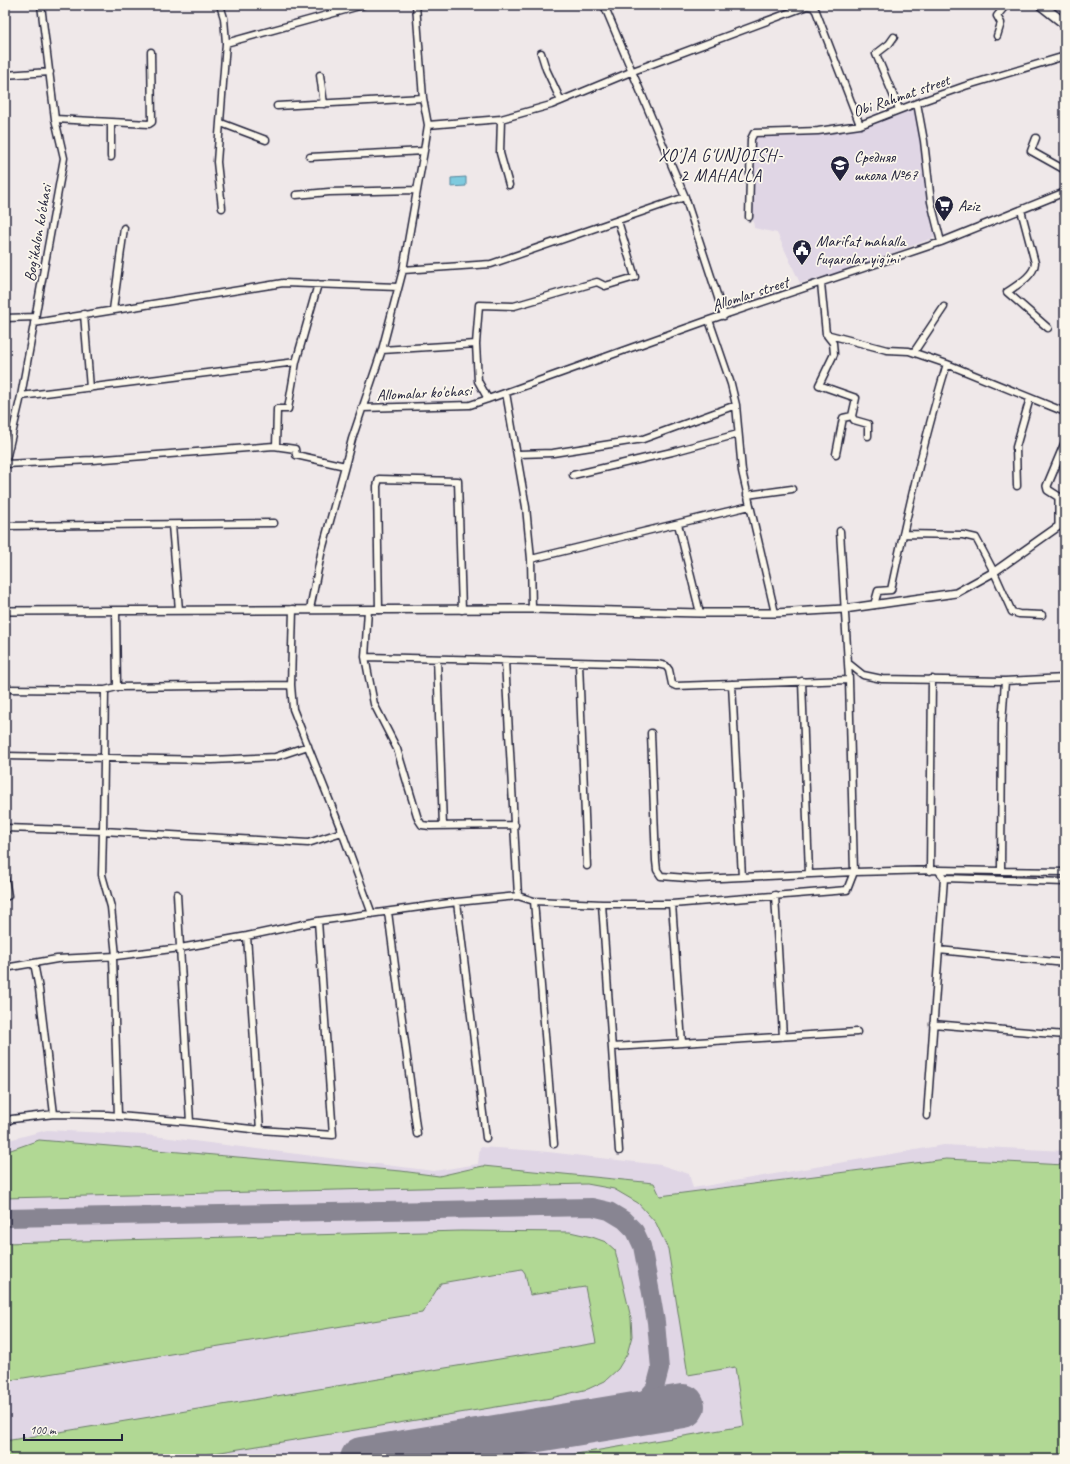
<svg xmlns="http://www.w3.org/2000/svg" width="1070" height="1464" font-family="Caveat,sans-serif">
<style>
.built{fill:#e0d6e5}
.green{fill:#b1d894;stroke:#6a7d68}
.water{fill:#7ecade;stroke:#59879d}
.lines{fill:none;stroke-linecap:round;stroke-linejoin:round}
.taxiway{stroke:#888592;stroke-width:18}
.runway{stroke:#888592;stroke-width:44}
.minor-casing{stroke:#22223b;stroke-width:9}
.tertiary-casing{stroke:#22223b;stroke-width:10}
.primary-casing{stroke:#22223b;stroke-width:12}
.minor{stroke:#fbf7ec;stroke-width:6}
.tertiary{stroke:#fbf7ec;stroke-width:7}
.primary{stroke:#fbf7ec;stroke-width:9}
.labels{text-anchor:middle;stroke-width:3.5;stroke-linejoin:round;paint-order:stroke}
.street-label{font-size:16px;fill:#22223b;stroke:#fbf7ec}
.poi-label{font-size:16px;fill:#22223b;stroke:#fbf7ec;text-anchor:start}
.neighbourhood-label{font-size:17px;letter-spacing:1px;fill:#22223b;stroke:#fbf7ec}
</style>
<rect width="100%" height="100%" fill="#efe8e9"/>
<filter id="ink" filterUnits="userSpaceOnUse"><feTurbulence type="fractalNoise" baseFrequency=".025" numOctaves="2"/><feDisplacementMap in="SourceGraphic" scale="8" xChannelSelector="R" yChannelSelector="G"/><feConvolveMatrix kernelMatrix="1 2 1 2 8 2 1 2 1" color-interpolation-filters="sRGB"/></filter>
<g filter="url(#ink)">
<path class="built" d="M916,106L923,137L932,227L936,237L843,271L800,283L777,233L754,228L752,211L755,135L773,136L866,123Z
M47,1130L146,1135L434,1171L478,1164L480,1147L539,1151L661,1165L689,1174L693,1188L944,1145L1065,1151V1459H5V1141Z"/>
<path class="green" d="M39,1140L401,1171L439,1176L483,1166L654,1183L660,1196L946,1159L1065,1165V1456L1050,1459H546L744,1426L735,1367L688,1375L668,1249L656,1223L638,1203L614,1189L587,1184L5,1198V1152Z
M461,1231L570,1232L592,1237L606,1242L615,1250L631,1318L632,1336L627,1354L618,1369L605,1381L588,1389L551,1398L178,1459H5V1441L596,1343L585,1287L530,1295L525,1273L522,1269L441,1283L422,1313L5,1381V1243Z"/>
<path class="water" d="M466,177V186L451,187V178Z"/>
<g class="lines">
<path class="taxiway" d="M5,1218L592,1207L609,1211L624,1220L635,1231L642,1246L651,1293L656,1322L660,1369L655,1388L643,1402L627,1416"/>
<path class="runway" d="M362,1459L683,1406"/>
<g class="minor-casing">
<path id="minor" d="M220,5L224,18L226,43L217,162L222,208
M604,5L685,197L724,316
M997,36L1001,23L997,16L1006,5
M894,37L889,44L876,54L899,109
M226,43L363,5
M541,53L546,69L561,101
M5,75L50,72
M320,75L324,104
M917,103L924,141L931,202L941,242
M277,106L423,98
M55,119L149,124L152,122L151,52
M501,119L500,153L509,185
M221,123L266,140
M428,125L501,119L551,105L633,71L807,6L813,7L816,11L860,125
M1036,138L1031,151L1065,170
M111,157V122
M310,157L424,151
M296,195L329,192L417,190
M1021,210L1035,263C1034,276 1017,285 1007,292L1048,328
M749,217L751,139L754,133L818,131L860,125L917,103L965,86L1065,56
M403,270L491,264L685,197
M821,283L826,334L887,350L909,351L947,364L1065,412
M113,310L124,228
M84,314L90,388
M5,318L36,317
M709,320L731,384L736,405L742,471L775,613
M34,323L283,283L398,287
M826,334L833,343L834,354L819,385L856,398L852,416L843,418L836,454
M382,350L476,344
M914,352L944,307
M506,393L526,507L531,559L532,609
M21,396L296,362L318,284
M488,399L478,381L476,344L479,305L514,306L597,282L605,286L635,277L618,221
M362,408L470,405L488,399L709,320L941,242L1065,192
M852,416L854,420L868,424V436
M276,446L277,409H288L296,362
M518,454L553,453L643,439L736,405
M5,464L21,396L64,158L55,119L41,5
M5,464L92,460L274,446L295,449L296,455L345,466
M573,475L672,452L738,434
M1017,486L1016,447L1030,398
M747,495L792,489
M678,524L700,613
M172,525L179,610
M5,526L274,523
M903,534L963,535L976,538L994,572L1012,612L1019,614L1042,615
M531,559L750,506
M874,605L878,591L891,590C907,514 924,438 947,364
M293,609L291,685L293,709L342,832
M310,609L321,554L345,466L352,439L382,350L403,270L424,151L428,125L423,98L416,5
M368,610L365,657L374,704L397,749L418,819L422,825L430,826L515,825
M379,610L377,486L379,479L458,481L462,610
M116,611L117,687L105,690L103,831L308,843L342,832L372,914
M365,657L657,664L666,666L669,670L672,684L676,686L849,680
M437,659L443,826
M505,661L518,896
M579,663L587,866
M848,663L863,675L882,679L1005,681L1065,678
M802,681L809,874
M732,684L742,877
M117,687L291,685
M5,689L105,690
M651,733L656,861L657,870L661,876L699,879L854,872L938,870L944,878L1065,882
M5,756L212,760L275,757L308,746
M5,828L103,831L102,875L111,907L116,956L113,957L118,1116
M938,870L1001,871L1002,723L1005,681
M930,871L932,679
M1001,871L1065,872
M5,878L8,896H5
M177,894L190,1122
M775,895L783,1037
M534,901L554,1144
M457,902L486,1138
M602,904L619,1151
M672,904L682,1043L857,1032
M388,912L417,1134
M247,936L260,1130
M939,950L1065,963
M34,963L39,989L54,1114
M5,968L57,959L116,956L180,948L247,936L318,921L457,902L518,896L534,901L602,904H672L847,890L854,872L849,680L840,531
M933,1024L1065,1035
M612,1047L682,1043
M927,1116L944,878
M5,1122L12,1119L54,1114L107,1115L190,1122L260,1130L333,1135L318,921"/>
</g>
<g class="tertiary-casing">
<path id="tertiary" d="M5,611L532,609L700,613H775L844,609L956,593L994,572L1059,526V497L1048,490L1047,486L1065,443"/>
</g>
<g class="primary-casing">
<path id="primary" d="M1041,5L1065,24"/>
</g>
<use href="#minor" class="minor"/>
<use href="#tertiary" class="tertiary"/>
<use href="#primary" class="primary"/>
</g>
</g>
<defs>
<g id="school-pin" transform="scale(1)"><path d="M0 17L-7.5 6A9.5 9.5 0 1 1 7.5 6Z" fill="#22223b" stroke="#fbf7ec"/><path d="M0-5L7-2L0 1L-7-2ZM-4 1L0 2.5L4 1V4Q0 6-4 4Z" fill="#fff"/></g>
<g id="supermarket-pin" transform="scale(1)"><path d="M0 17L-7.5 6A9.5 9.5 0 1 1 7.5 6Z" fill="#22223b" stroke="#fbf7ec"/><path d="M-6-5.5h2.5l.6 2H6L4.5 2H-2.5L-4.4-4H-6ZM-1.5 3.2a1.3 1.3 0 1 0 .1 0ZM3 3.2a1.3 1.3 0 1 0 .1 0Z" fill="#fff"/></g>
<g id="civic-pin" transform="scale(1)"><path d="M0 17L-7.5 6A9.5 9.5 0 1 1 7.5 6Z" fill="#22223b" stroke="#fbf7ec"/><path d="M-.6-6.5H3V-4.5H.6V-3L4-1V1h2V6H-6V1h2V-1L-.6-3ZM-1.2 2.5V6h2.4V2.5Z" fill="#fff"/></g>
</defs>
<g fill-rule="evenodd">
<use href="#school-pin" x="840" y="165"/>
<use href="#supermarket-pin" x="944" y="205"/>
<use href="#civic-pin" x="802" y="249"/>
</g>
<g class="labels">
<g class="street-label">
<text transform="translate(901 95) rotate(-19)" y="6">Obi Rahmat street</text>
<text transform="translate(37 233) rotate(-80)" y="6">Bog'ikalon ko'chasi</text>
<text transform="translate(750 293) rotate(-18)" y="6">Allomlar street</text>
<text transform="translate(424 392) rotate(-3)" y="6">Allomalar ko'chasi</text>
</g>
<g class="poi-label">
<text x="854" y="162">Средняя<tspan x="854" dy="18">школа №67</tspan></text>
<text x="958" y="211">Aziz</text>
<text x="816" y="246">Marifat mahalla<tspan x="816" dy="18">fuqarolar yig'ini</tspan></text>
</g>
<g class="neighbourhood-label">
<text x="721" y="161">XO'JA G'UNJOISH-<tspan x="721" dy="20">2 MAHALLA</tspan></text>
</g>
</g>
<rect width="1070" height="1464" fill="none" stroke="#fbf7ec" stroke-width="20"/>
<rect x="10" y="10" width="1050" height="1444" fill="none" stroke="#22223b" stroke-width="1.5" filter="url(#ink)"/>
<path d="M24 1434v6h98v-6" fill="none" stroke="#22223b" stroke-width="2"/>
<text x="30" y="1434" font-size="12" fill="#22223b" stroke="#fbf7ec" stroke-width="3" paint-order="stroke">100 m</text>
</svg>
